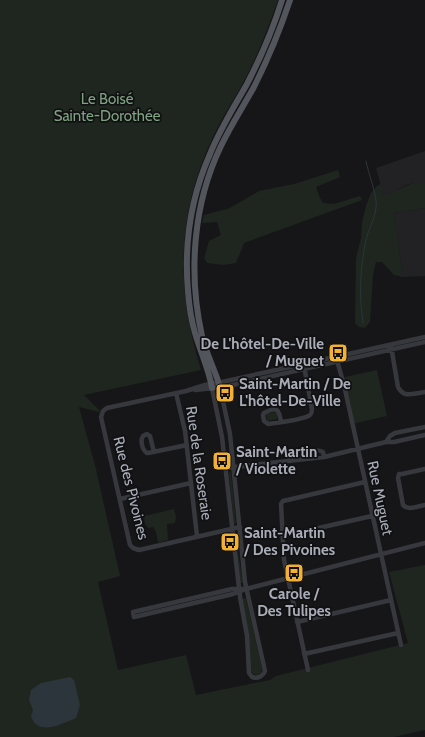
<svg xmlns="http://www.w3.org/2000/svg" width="425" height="737" font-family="Cabin,sans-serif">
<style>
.built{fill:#222225}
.green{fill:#1e261f}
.water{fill:#2c353c}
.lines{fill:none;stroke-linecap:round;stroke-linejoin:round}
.stream{stroke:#2c353c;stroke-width:1}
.minor{stroke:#37383d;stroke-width:4.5}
.major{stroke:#53555c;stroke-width:6}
.labels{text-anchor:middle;stroke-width:3.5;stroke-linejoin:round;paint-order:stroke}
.park-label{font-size:15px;fill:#7fa381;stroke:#111113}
.poi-label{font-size:15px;font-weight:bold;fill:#a8adb8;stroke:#111113;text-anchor:start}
.street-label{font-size:15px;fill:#a8adb8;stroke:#111113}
</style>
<rect width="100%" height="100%" fill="#161618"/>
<path class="built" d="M425,151V183H413L406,185L384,197L376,168Z
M425,208V276L403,277L394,213Z"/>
<path class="green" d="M0,0H278C268,28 258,55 244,81C234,100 222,117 213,137C176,214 176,289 201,370L84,395L100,411L99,412L79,407L96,469L120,576L98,582L118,670L186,655L196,695L270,680L276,676L408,643L389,572L425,565V730L394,737H0Z
M338,170L340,177L316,187L319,196L323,203L334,204L360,196L362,200L244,243L236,263L224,265L207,263L204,258L209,241L221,235L217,222L202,223L204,215L230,208L259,191L294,184Z
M413,183H425V208L394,213L403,277L394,275L382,262H376L373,275L370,322L365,328L359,327L355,323L356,258L361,238L362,222L366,206L371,193L377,186L381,184L384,196L397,190Z
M377,370L387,416L352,424L344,385L345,377Z
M274,412L277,414V419L267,421L266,414Z
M231,472L236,523H234L229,473Z
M174,509L176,517L175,523L167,524L168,540L158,543L156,532L153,527L148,528L145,524L144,516Z
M237,545L243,583H240Z
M246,598L262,669L261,673L256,675L253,674L251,671L242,599Z"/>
<path class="water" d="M70,677L74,680L80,705L76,718C61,724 38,737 31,716L33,710L29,700L31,690L41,683Z"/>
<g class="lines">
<path class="stream" d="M363,323C359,296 360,267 366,240C368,230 375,219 376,208C378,197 368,173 366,161"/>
<path class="minor" d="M391,346L398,387C404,399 414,393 425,392
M336,357L344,385L401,645
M212,388L222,437L240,597L247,636L249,673L252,677C258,679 263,676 265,671L245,582L230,434L220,387
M195,390L224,387L425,342
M176,393L185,431L197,536
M281,422C279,409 277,406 264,413L263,415L264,421L268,424C276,423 305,419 310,415C311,414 312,411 312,409L304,366
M386,442L390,436L395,433L425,427
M154,452L150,436L147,434L143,436C140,440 142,450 147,453H148L187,445
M287,461C294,455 314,447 323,452L324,457
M226,468L324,457L386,442H394L425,435
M425,469L402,474H399L398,478L403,505C408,511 418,506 425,505
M120,499L191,483
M240,527L139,550L133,548L130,545L101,417L103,411L107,408L186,391L205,385L222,382L425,337
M283,536L372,516
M246,589H232L133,612L134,617L233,594L246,589L425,543
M297,622L391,600
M304,654L398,633
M308,670L284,560L281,504L283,501L365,482"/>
<path class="major" d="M220,387C215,370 206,353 202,336C188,273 193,204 221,146C231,125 243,107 254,87C268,59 280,30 290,0
M212,388C209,369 200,351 195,333C191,319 189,305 188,291C184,245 191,197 210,154C220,129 234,107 247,84C261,57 273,29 282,0"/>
</g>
<defs>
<g id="bus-square" transform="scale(1)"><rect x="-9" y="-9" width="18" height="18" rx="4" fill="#f2b134" stroke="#111113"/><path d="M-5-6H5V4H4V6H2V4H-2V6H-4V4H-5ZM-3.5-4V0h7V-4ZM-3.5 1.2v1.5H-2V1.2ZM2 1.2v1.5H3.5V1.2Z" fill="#111"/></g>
</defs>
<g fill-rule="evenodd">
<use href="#bus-square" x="338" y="353"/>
<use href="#bus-square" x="225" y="393"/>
<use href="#bus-square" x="222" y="461"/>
<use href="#bus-square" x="230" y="542"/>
<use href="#bus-square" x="294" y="573"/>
</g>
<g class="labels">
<g class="park-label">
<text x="107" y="104">Le Boisé<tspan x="107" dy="17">Sainte-Dorothée</tspan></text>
</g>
<g class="poi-label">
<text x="324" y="349" text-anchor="end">De L'hôtel-De-Ville<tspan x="324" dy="17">/ Muguet</tspan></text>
<text x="239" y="389">Saint-Martin / De<tspan x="239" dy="17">L'hôtel-De-Ville</tspan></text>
<text x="236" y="457">Saint-Martin<tspan x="236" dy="17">/ Violette</tspan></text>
<text x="244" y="538">Saint-Martin<tspan x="244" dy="17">/ Des Pivoines</tspan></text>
<text x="294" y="599" text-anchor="middle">Carole /<tspan x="294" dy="17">Des Tulipes</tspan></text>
</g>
<g class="street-label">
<text transform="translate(199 463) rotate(82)" y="5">Rue de la Roseraie</text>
<text transform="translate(131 488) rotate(76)" y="5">Rue des Pivoines</text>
<text transform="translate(380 498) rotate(78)" y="5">Rue Muguet</text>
</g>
</g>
</svg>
